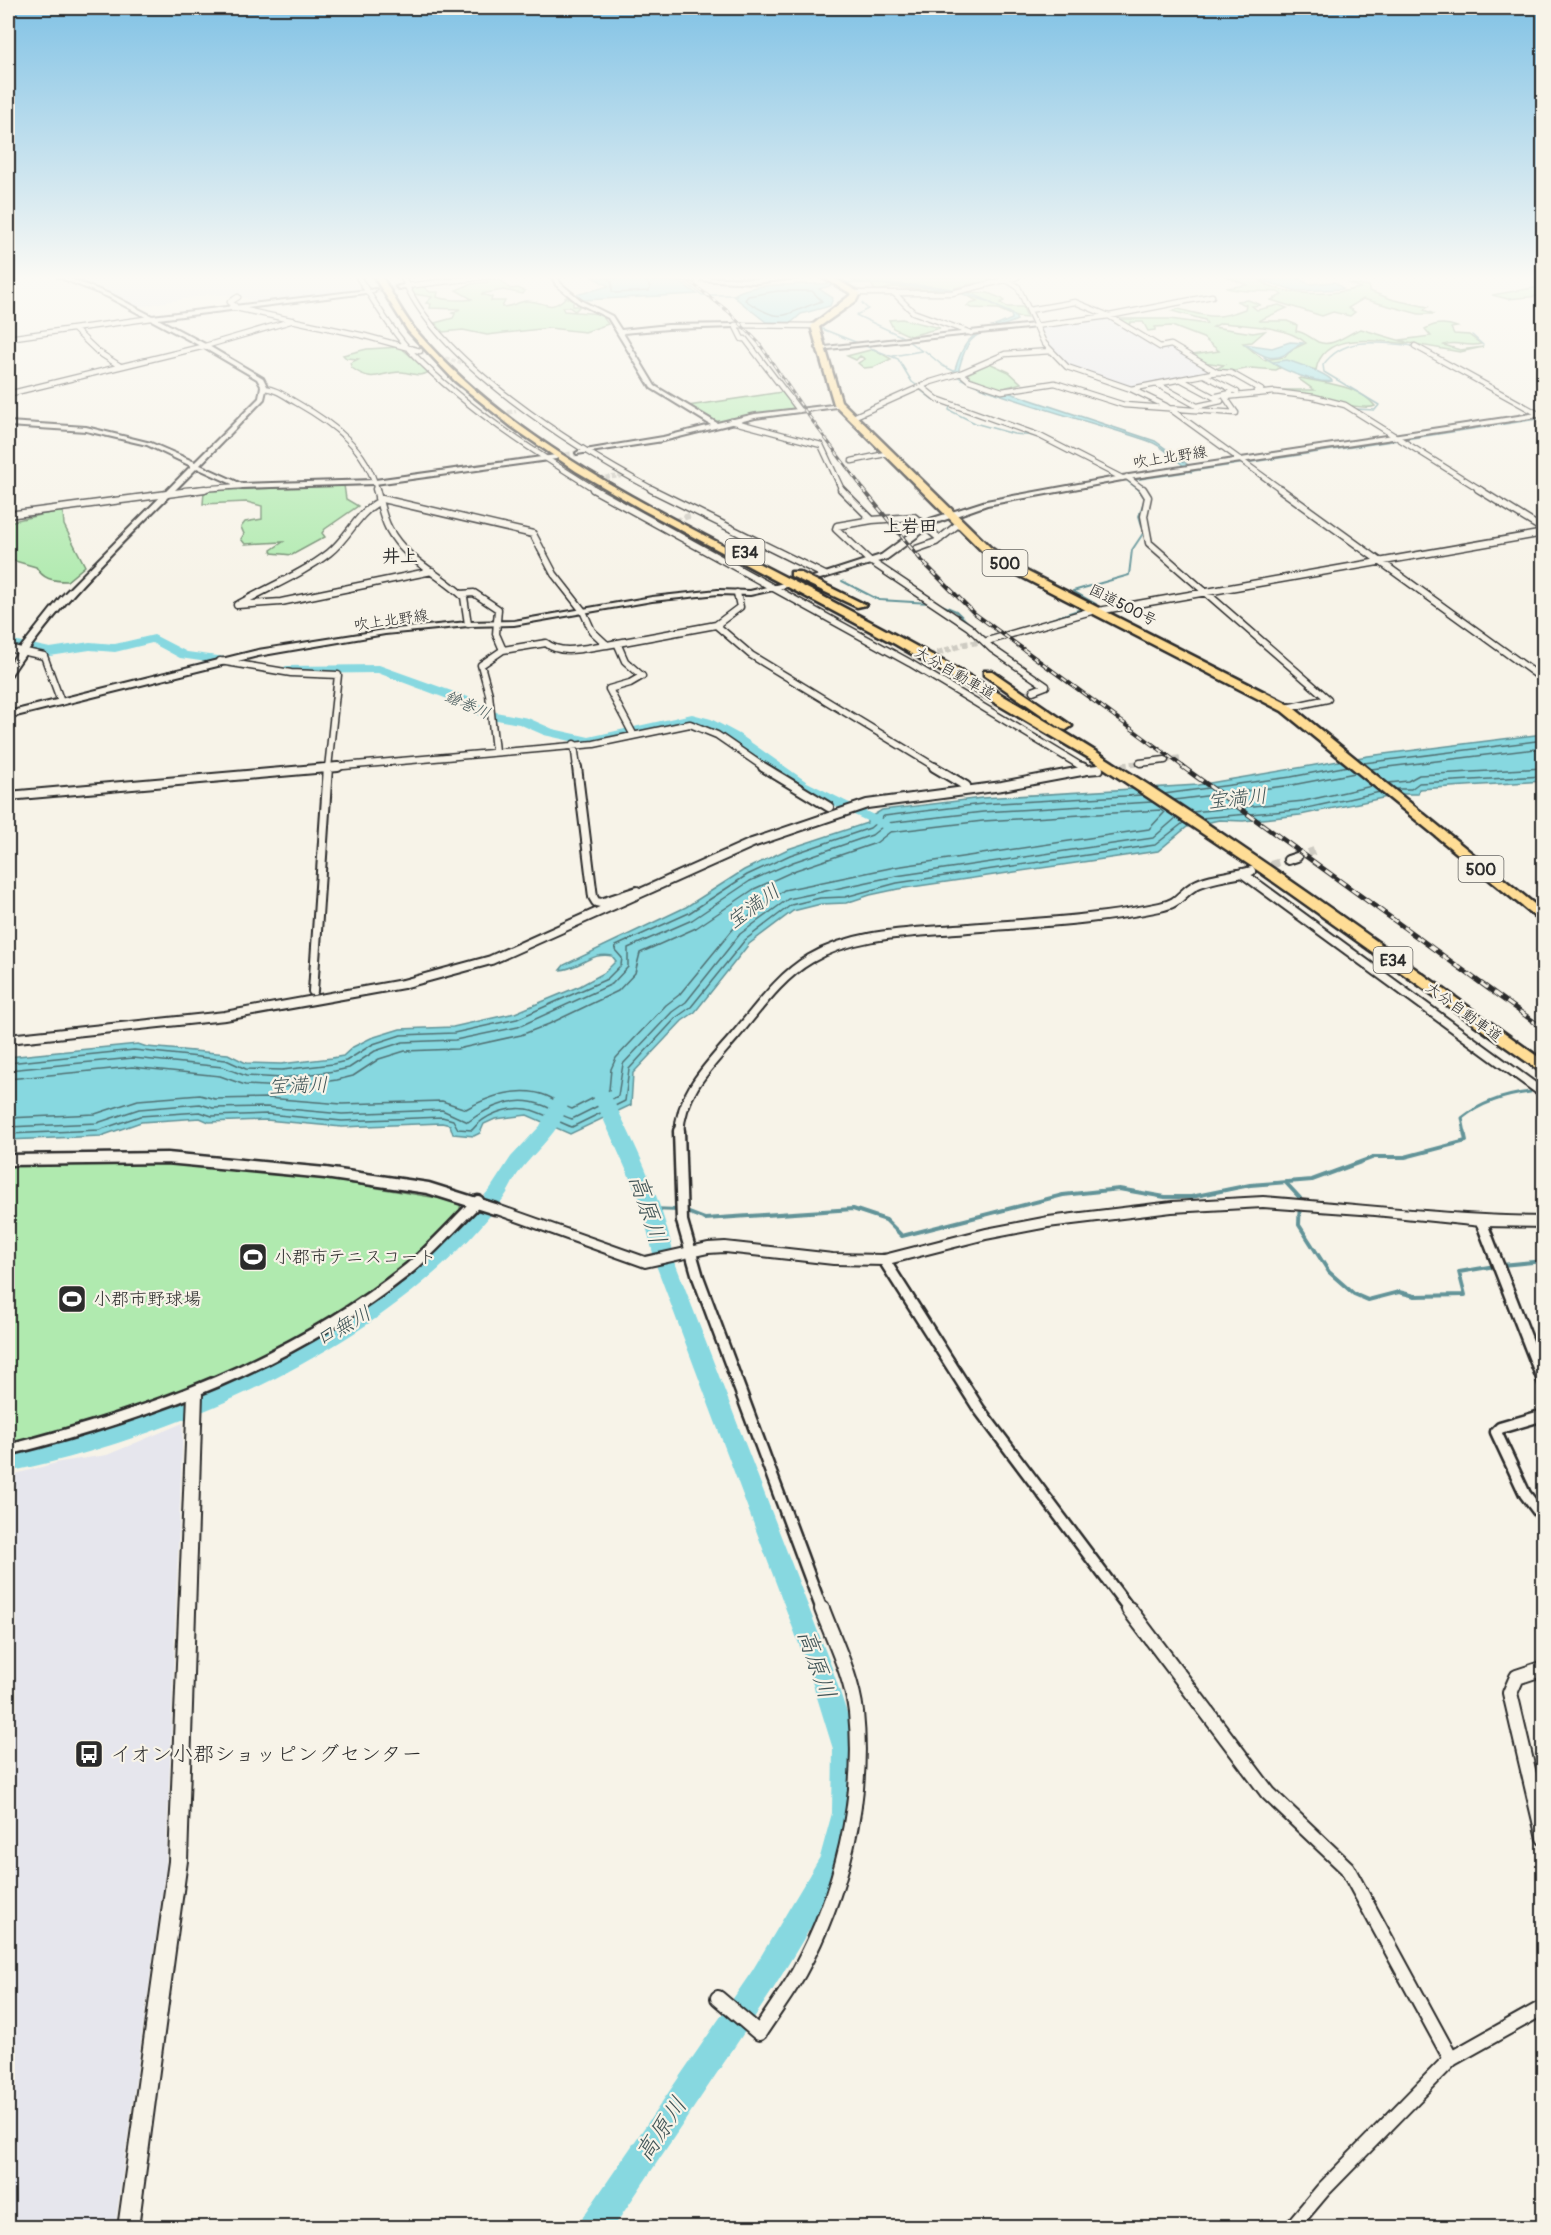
<svg xmlns="http://www.w3.org/2000/svg" width="1551" height="2235" font-family="Pangolin,'Klee One',sans-serif">
<style>
.built{fill:#e6e6ed}
.green{fill:#b0eaaf;stroke:#6e8a6d;stroke-width:1.5;fill-rule:evenodd}
.water{fill:#87d8e0;stroke:#629398;stroke-width:1.5}
.lines{fill:none;stroke-linecap:round;stroke-linejoin:round}
.shore{stroke:#507073;stroke-width:1.5}
.stream-far3{stroke:#629398;stroke-width:1.5}
.stream-far2{stroke:#629398;stroke-width:2}
.stream-far1{stroke:#629398;stroke-width:3}
.stream{stroke:#629398;stroke-width:4}
.river{fill:#87d8e0;fill-rule:evenodd}
.street-tunnel-far2{stroke:#cecbc2;stroke-width:4.5;stroke-dasharray:4.5 2;stroke-linecap:butt}
.street-tunnel-far1{stroke:#cecbc2;stroke-width:6;stroke-dasharray:6 3;stroke-linecap:butt}
.street-tunnel{stroke:#cecbc2;stroke-width:8;stroke-dasharray:8 4;stroke-linecap:butt}
.secondary-tunnel-far1{stroke:#cecbc2;stroke-width:6;stroke-dasharray:6 3;stroke-linecap:butt}
.secondary-tunnel{stroke:#cecbc2;stroke-width:8;stroke-dasharray:8 4;stroke-linecap:butt}
.street-far4-casing{stroke:#2b2b2b;stroke-width:7}
.street-far3-casing{stroke:#2b2b2b;stroke-width:9}
.street-far2-casing{stroke:#2b2b2b;stroke-width:12}
.street-far1-casing{stroke:#2b2b2b;stroke-width:15}
.street-casing{stroke:#2b2b2b;stroke-width:18}
.secondary-casing{stroke:#2b2b2b;stroke-width:4}
.highway-casing{stroke:#2b2b2b;stroke-width:5}
.street-far4{stroke:#f7f3e8;stroke-width:4.5}
.street-far3{stroke:#f7f3e8;stroke-width:6}
.street-far2{stroke:#f7f3e8;stroke-width:8}
.street-far1{stroke:#f7f3e8;stroke-width:10}
.street{stroke:#f7f3e8;stroke-width:14}
.secondary{fill:#f7f3e8;fill-rule:evenodd}
.highway{fill:#ffdd96;fill-rule:evenodd}
.rail-far2-casing{stroke:#2b2b2b;stroke-width:3}
.rail-far1-casing{stroke:#2b2b2b;stroke-width:4}
.rail-casing{stroke:#2b2b2b;stroke-width:5}
.rail-far2{stroke:#f7f3e8;stroke-width:1.5;stroke-dasharray:4.5;stroke-linecap:butt}
.rail-far1{stroke:#f7f3e8;stroke-width:2;stroke-dasharray:6;stroke-linecap:butt}
.rail{stroke:#f7f3e8;stroke-width:3;stroke-dasharray:8;stroke-linecap:butt}
.secondary-bridge-casing{stroke:#2b2b2b;stroke-width:8;stroke-linecap:butt}
.secondary-bridge{stroke:#f7f3e8;stroke-width:6}
.labels{text-anchor:middle;stroke-width:4.5;stroke-linejoin:round;paint-order:stroke}
.far-street-label{font-size:15px;fill:#2b2b2b;stroke:#f7f3e8}
.shield{fill:#f7f3e8;stroke:#686764;stroke-width:1.5}
.shield-label{font-size:16px;font-weight:bold;fill:#2b2b2b}
.far-water-label{font-size:16px;font-style:italic;fill:#425658;stroke:#f7f3e8}
.far-quarter-label{font-size:18px;font-weight:bold;fill:#2b2b2b;stroke:#f7f3e8}
.poi-label{font-size:18px;fill:#2b2b2b;stroke:#f7f3e8;text-anchor:start}
.water-label{font-size:20px;font-style:italic;fill:#425658;stroke:#f7f3e8}
.near-poi-label{font-size:21px;fill:#2b2b2b;stroke:#f7f3e8;text-anchor:start}
.near-water-label{font-size:24px;font-style:italic;fill:#425658;stroke:#f7f3e8}
</style>
<rect width="100%" height="100%" fill="#f7f3e8"/>
<filter id="ink" filterUnits="userSpaceOnUse"><feTurbulence type="fractalNoise" baseFrequency=".0167" numOctaves="2"/><feDisplacementMap in="SourceGraphic" scale="12" xChannelSelector="R" yChannelSelector="G"/><feConvolveMatrix kernelMatrix="1 2 1 2 8 2 1 2 1" color-interpolation-filters="sRGB"/></filter>
<g filter="url(#ink)">
<path class="built" d="M67,277H350L361,289L253,302L246,298L213,294L138,307L113,294Z
M1109,318L1160,347L1171,346L1214,371L1133,387L1067,365L1058,356L1039,327Z
M183,1423L166,1865L115,2227H8V1476L60,1462L107,1455Z"/>
<path class="green" d="M848,277L883,279L887,277H992L984,284L976,283L955,288L957,290L954,292L893,287L876,292L871,284L857,282Z
M1227,277H1276L1261,281C1287,298 1331,295 1360,288L1348,283L1369,286V291L1394,300L1428,307L1424,310L1434,314H1419L1363,299L1348,308L1355,312L1350,316L1333,312L1322,316L1271,300L1282,295L1278,292C1260,290 1245,293 1226,288L1247,285Z
M485,278L502,281L510,289L518,288L525,291L523,294L503,290L481,294L492,297L491,301H505L502,307C511,307 518,302 526,301C545,300 549,314 566,297L573,300V306H580L575,311L569,307H562L564,311L601,314L608,324L585,332L549,328L487,335L463,330L443,332L435,323L453,318L455,314L452,313L460,309L430,308L431,304L426,303L432,297L414,294L410,287L422,286L430,292H438L437,297C443,300 465,301 472,299L456,290L471,284L488,282Z
M1543,284V295L1539,296L1508,299L1492,295L1539,287Z
M967,292L988,293L1003,299L1004,301L1000,303L1007,307H1023L1027,318L1016,317L998,309L971,308L967,306L970,303L977,301L963,293Z
M1248,300L1261,305L1252,306L1257,310L1279,305L1287,308L1258,321H1287L1297,325L1296,331C1305,332 1310,338 1318,342C1334,348 1347,333 1361,329L1408,343L1401,340L1431,336L1425,329C1435,323 1447,323 1457,327L1451,328L1454,334L1469,335L1481,344C1468,348 1455,340 1444,345L1460,350L1483,347L1460,352L1409,343L1408,344C1380,341 1323,330 1316,370L1294,364L1277,366L1280,368L1276,370L1251,368L1225,373L1216,369L1224,365L1203,362L1192,355L1219,351L1203,338L1172,326L1155,327V330L1148,331L1143,322H1131L1128,326L1119,319H1170L1207,324L1205,320L1172,311L1178,309C1208,316 1214,321 1245,309L1246,305L1236,301ZM1221,323C1246,325 1287,326 1306,343L1291,350L1285,357L1264,360L1243,343L1252,342L1265,331L1253,333L1213,327Z
M902,319L940,328L910,336L893,328L889,320Z
M400,347L429,372C419,378 412,373 402,372C380,371 375,385 352,368L350,363L358,359L346,358L343,355L367,349Z
M874,349L891,359L874,367L864,368L858,363L865,359L860,356L856,360L847,356Z
M989,363L1009,372L1021,383L1001,389L965,375Z
M1301,378C1325,384 1358,384 1375,406C1364,412 1294,394 1278,390H1314L1299,379Z
M782,392L796,408L722,422L713,421L688,406Z
M344,485L346,499L358,506L325,529L322,533L325,537L292,555L272,553L271,550L283,542L245,544L241,539L244,534L241,527L245,522L262,519V506L247,502L203,504L204,492L208,491Z
M58,511L63,512L64,525L85,566L67,581C52,581 43,579 36,567L8,559V522Z
M152,1161L284,1172L461,1202L459,1215L404,1268L322,1325L205,1385L8,1446V1164Z"/>
<path class="water" d="M592,277L680,282L697,294L583,300L576,295L609,286Z
M1281,277H1295L1309,284L1335,282L1343,289L1297,291L1264,281Z
M845,282C894,287 957,278 998,307C1005,312 1013,311 1017,320C979,337 969,326 958,373L962,377L1155,441L1195,470L1191,472C1179,463 1165,447 1151,442C1121,430 964,389 954,373C966,330 976,335 1012,319L1011,314L987,301L945,289Z
M831,283L833,285L819,289L833,298L830,306L801,314L792,322H766L733,296C750,281 807,286 831,283Z
M1290,342L1304,343C1296,345 1291,350 1284,355C1269,363 1256,351 1244,344L1272,348Z
M1287,360C1298,364 1327,373 1332,381C1320,384 1281,371 1273,362Z
M1543,734V781L1419,789L1418,794H1402L1300,815L1243,821L1219,820L1187,827L1158,851L898,889L870,895L846,903L821,904L793,911L749,944L695,1012L682,1021L633,1073L631,1105L570,1134L527,1115L495,1119L484,1124L480,1133L474,1136L453,1134L450,1125L442,1123L342,1127L266,1120L209,1122L200,1118L141,1122L101,1136L8,1140V1057L138,1044L147,1047L228,1054L246,1063L281,1064L332,1058L343,1056L353,1047L371,1038L400,1029L453,1027L515,1013L580,986L604,973L616,961L612,956C592,951 579,969 560,970L564,965L686,907L744,870L788,849L867,823V819L882,810L908,807L982,798L1198,785L1368,756Z"/>
<g class="lines">
<path class="shore" d="M606,277L612,282V291L615,293L649,291L650,287L644,277
M778,291H812L822,301C782,314 784,326 745,300L748,296Z
M1364,763L1544,740
M1371,769L1544,748
M1388,783L1408,781L1419,775L1544,768
M1396,789H1411L1419,783L1544,776
M1164,794L1291,777L1348,766
M1174,800L1292,785L1355,773
M1192,812L1304,801L1372,786
M1201,818L1298,810L1380,792
M8,1063L134,1050L226,1060L246,1069L282,1070L333,1064L346,1061L373,1044L401,1035L454,1033L517,1019L607,979L621,965L622,958L615,950L616,946L689,913L747,875L790,855L870,828L884,816L982,804L1142,795
M8,1070L133,1058L223,1067L246,1076L282,1078L335,1071L349,1068L375,1051L403,1042L455,1040L518,1027L612,984L628,967V948L692,920L750,881L793,862L872,835L887,823L983,812L1152,802
M8,1079L132,1067L220,1076L245,1085L283,1087L337,1080L353,1076L379,1059L405,1051L457,1049L521,1035L549,1024L618,991L635,973L640,953L696,928L754,889L796,870L876,843L890,832L983,821L1161,810L1164,813L1149,829L895,867L784,890L734,928L679,995L666,1005L616,1058L611,1069L609,1090L572,1109C563,1106 556,1100 547,1096C520,1085 490,1096 466,1109L442,1101L342,1104L267,1098L215,1099L200,1095L138,1100L95,1114L8,1118
M8,1127L97,1123L139,1109L200,1104L213,1108L267,1107L342,1114L442,1110L468,1122C489,1106 516,1095 542,1105C553,1109 561,1116 572,1119L618,1096L623,1064L672,1012L686,1002L740,934L788,899L896,876L1153,838L1176,818
M8,1134L99,1130L140,1116L200,1112L212,1116L267,1114L342,1121L442,1117L453,1120L458,1129L472,1130C484,1115 507,1106 527,1109C542,1112 558,1122 572,1127L625,1101L629,1069L677,1017L691,1007L745,940L791,905L820,898L845,897L897,883L1155,845L1183,823"/>
<path class="stream-far3" d="M618,277L683,281L702,295H737
M830,285L850,283
M862,303L868,309L856,315L901,336L922,351
M820,328L898,359L912,382L919,387
M1472,335L1483,345
M925,351L943,366L956,372
M893,356L921,351
M1264,357L1274,363
M1012,387L1047,382
M919,389L932,399L950,406L949,410L977,424
M1233,405L1239,412L1235,413
M1183,407H1197
M1355,409L1375,410L1379,405L1324,372L1323,365C1346,334 1380,343 1414,346
M978,424L1014,434L1036,436
M1139,490L1127,481L1544,418"/>
<path class="stream-far2" d="M842,581L879,600L930,603
M937,603L956,611L979,633
M1031,626L1096,604L1073,591L1129,575L1132,550L1144,532L1139,516L1145,498L1138,489"/>
<path class="stream-far1" d="M1465,1133L1462,1118C1482,1102 1505,1095 1530,1092"/>
<path class="stream" d="M1287,1184L1300,1198L1299,1225L1329,1272L1354,1294L1368,1300L1399,1292L1415,1296L1465,1295L1459,1272L1495,1266
M652,1209L678,1210
M684,1211L705,1219L853,1209L886,1220L902,1236L1063,1195L1119,1189L1165,1197H1191L1250,1185L1312,1180L1374,1157H1405L1466,1141L1464,1131
M1502,1265L1544,1261"/>
<path class="river" d="M154,635L187,652L241,659L247,663L241,667L180,658L152,643L115,652L90,650L50,656L8,647V639L50,648L90,642L115,644Z
M379,665L471,698L490,711L528,718L553,729L589,737L692,714L711,719L739,734L807,782L900,828L898,831H888L797,788L730,740L692,722L589,745L544,735L519,724L481,717L461,704L378,673L286,674L280,670L286,666Z
M600,1086L606,1088L609,1092C637,1148 664,1203 676,1265L832,1668L859,1749L858,1813L845,1862L820,1912L772,1991L613,2228H579L583,2217L752,1971L820,1857L832,1813L833,1749L808,1668L656,1265L639,1198L591,1092L594,1088Z
M560,1096L566,1098L569,1102C560,1133 535,1150 517,1175C512,1183 509,1191 503,1199C399,1341 176,1438 8,1472V1452L123,1421L198,1395L290,1350L335,1323L419,1262L455,1228L490,1189L511,1157L540,1126L554,1098Z"/>
<path class="street-tunnel-far2" d="M420,351L461,363
M495,415L516,411
M586,480L622,476"/>
<path class="street-tunnel-far1" d="M667,524L691,515
M920,659L965,644L987,641
M992,704L1033,691
M1165,760L1181,758
M1104,768L1140,763"/>
<path class="street-tunnel" d="M1099,769L1115,767
M1297,857L1314,851
M1259,868L1288,860"/>
<path class="secondary-tunnel-far1" d="M374,290L399,287
M556,457L579,453"/>
<path class="secondary-tunnel" d="M784,585L817,577"/>
<g class="street-far4-casing">
<path id="street-far4" d="M358,277C376,304 392,332 415,356C467,409 533,451 596,490
M403,277C435,361 577,449 654,490
M1002,277L1018,287L1044,343L1067,367L1131,389L1166,406L1282,490
M406,286L484,277
M856,293H952L1017,277
M894,293L913,312L971,333
M235,306L230,302L238,297
M231,307L365,336L420,351
M1029,310L1075,302L1109,316L1160,347L1171,345L1217,372
M1035,326L1109,316L1212,296
M75,330L98,352L120,366
M8,338L152,318
M1415,346L1544,417
M961,373L969,380L1002,391L1055,383L1124,405L1236,413L1225,397L1275,392L1314,397L1345,405L1481,490
M1204,375L1237,392
M1180,379L1221,401L1198,406
M1157,384L1197,406
M922,387L937,399L1040,436L1122,478
M264,388C277,389 286,397 297,403C334,424 366,448 377,490
M1131,389L1217,372L1231,373L1261,390L1256,391
M8,394L205,346L294,320
M1213,397L1231,393
M799,410L745,339H742L735,325L815,326
M853,417L931,382L961,373L1005,354L1051,351
M731,421L821,445L842,490
M852,461L890,453
M1127,477L1144,490
M185,490L241,486"/>
</g>
<g class="street-far3-casing">
<path id="street-far3" d="M376,489C380,502 382,516 389,529C406,561 439,573 464,597L468,624
M593,489L910,663L1084,768
M651,489L825,575
M841,489L872,520L837,526L836,529L871,562
M1143,489L1148,497L1144,516L1149,543L1328,699L1286,708
M1280,489L1544,680
M1478,489L1544,530
M378,498L533,534L554,574L583,611L592,631L607,645L716,625L751,655L937,768
M8,515L205,489
M872,520L914,517L940,539
M916,549L936,542L956,526
M872,562L969,627L992,649L1046,686L1033,691
M461,594L474,593L498,609L496,634L503,650L481,665L489,694L495,751
M239,604C269,587 302,574 329,553C348,538 357,514 378,502
M237,605L281,602L432,571
M1098,611L1544,533
M716,625L740,607L737,593
M987,641L1095,610
M618,645L625,661L642,676L630,683L609,689L633,734
M8,648L44,656L61,702
M503,650L546,643C561,656 588,647 607,645
M220,661L291,673L338,675L328,768
M574,744L577,768
M1140,763L1165,760
M321,768L594,744L690,724L717,735L765,768"/>
</g>
<g class="street-far2-casing">
<path id="street-far2" d="M577,767L593,897L596,902L601,903L637,891
M763,767L829,807
M934,767L966,786
M1082,767L1087,770L1099,769
M8,796L338,767
M1288,860L1297,857
M1242,873L1544,1094
M313,991L328,767
M8,1039L225,1016L403,984L491,960L752,843L867,804L1002,786L1087,770
M679,1133C681,1092 709,1066 734,1037C757,1010 779,977 810,959C854,933 907,933 956,929C1023,923 1093,921 1160,907C1180,903 1179,895 1194,886C1209,877 1234,876 1251,871"/>
</g>
<g class="street-far1-casing">
<path id="street-far1" d="M679,1131L682,1221L698,1277L822,1610
M8,1160L167,1158L325,1173L428,1188L495,1209
M1481,1221L1544,1383
M884,1260L979,1409L1130,1610
M1544,1415L1500,1428L1496,1432L1525,1494L1544,1519
M8,1450C151,1414 290,1363 406,1271C432,1250 454,1224 478,1201"/>
</g>
<g class="street-casing">
<path id="street" d="M1129,1609L1268,1793L1347,1868L1451,2059
M1544,1668L1517,1677L1510,1693L1544,1838
M718,1998L759,2033C772,2013 787,1993 799,1972C841,1895 865,1800 856,1712C852,1677 834,1641 822,1609
M1291,2228L1323,2190L1451,2059L1544,2007"/>
</g>
<g class="secondary-casing">
<path id="secondary" d="M58,277H66L112,295L152,316L376,289L374,292L158,319L207,345L263,378L267,386L264,399L200,465L242,484L375,480L556,455L559,457L556,459L375,484L241,488L197,468C132,534 62,597 11,675H8V667L18,651L60,598L191,466L147,445L86,431L8,426V422L86,427L151,443L195,462L259,398L261,386L257,379L204,348L108,297Z
M552,277H558L560,283L582,301L612,316L621,330L668,325L737,324L735,327L668,329L623,333L655,386L717,423L755,414L841,404L844,406L755,418L663,441L577,454L576,453L579,451L663,437L711,425L651,388L608,318L578,303L556,285Z
M697,277L757,279L805,277L757,283L695,280Z
M406,284L408,287L399,289L396,287Z
M1035,324L1037,327L819,350L816,348Z
M1544,412V416L1122,480L987,505L936,523L887,559L820,579L813,577L881,555L930,519L986,501L1122,476Z
M784,583H787V587L750,595L718,594L652,601L514,625L468,626L385,634L258,656L8,718V712L258,650L385,630L468,622L514,621L652,597L718,590L750,591Z
M1263,1197C1356,1204 1450,1216 1544,1217V1227L1481,1226L1375,1215L1263,1207L1172,1212L1048,1227L986,1239L884,1265L833,1264L725,1252L708,1253L645,1267L491,1212L489,1209L491,1206L495,1204L645,1257L708,1243L725,1242L833,1254L884,1255L986,1229L1048,1217L1172,1202Z
M195,1388L200,1390L202,1394L187,1861L138,2228H118L169,1861L188,1394L190,1390Z"/>
</g>
<g class="highway-casing">
<path id="highway" d="M374,277H382C393,295 403,315 416,331C513,444 656,510 785,577C869,620 953,665 1034,714C1211,819 1376,941 1544,1061V1074L1260,872L1089,758L895,644L643,510L576,471L512,427L455,381L408,331Z
M822,277H832L860,293L856,301L819,327L841,401L991,548L1026,571L1290,705L1544,912V924L1282,711L1018,575L983,552L834,404L811,326L852,294Z
M791,572H799L866,605L857,607L791,576Z
M984,671H992L1072,726L1066,730L1062,729L984,675Z"/>
</g>
<use href="#street-far4" class="street-far4"/>
<use href="#street-far3" class="street-far3"/>
<use href="#street-far2" class="street-far2"/>
<use href="#street-far1" class="street-far1"/>
<use href="#street" class="street"/>
<use href="#secondary" class="secondary"/>
<use href="#highway" class="highway"/>
<g class="rail-far2-casing">
<path id="rail-far2" d="M684,277L729,312L759,343L805,411L864,490"/>
</g>
<g class="rail-far1-casing">
<path id="rail-far1" d="M863,489L921,560L974,613L1185,768"/>
</g>
<g class="rail-casing">
<path id="rail" d="M1183,767L1544,1029"/>
</g>
<use href="#rail-far2" class="rail-far2"/>
<use href="#rail-far1" class="rail-far1"/>
<use href="#rail" class="rail"/>
<g class="secondary-bridge-casing">
<path id="secondary-bridge" d="M673,277L697,279"/>
</g>
<use href="#secondary-bridge" class="secondary-bridge"/>
</g>
</g>
<linearGradient id="sky" x2="0" y2="1"><stop stop-color="#81c2e5"/><stop offset="0.47" stop-color="#fbfaf5"/><stop offset="1" stop-color="#fbfaf5" stop-opacity="0"/></linearGradient>
<rect width="1551" height="590" fill="url(#sky)"/>
<defs>
<g id="stadium-square" transform="scale(1.5)"><rect x="-9" y="-9" width="18" height="18" rx="4" fill="#2b2b2b" stroke="#f7f3e8"/><path d="M0-5a6.5 5 0 1 0 0 10a6.5 5 0 1 0 0-10ZM-3.5-1.8h7v3.6h-7Z" fill="#fff"/></g>
<g id="bus-square" transform="scale(1.5)"><rect x="-9" y="-9" width="18" height="18" rx="4" fill="#2b2b2b" stroke="#f7f3e8"/><path d="M-5-6H5V4H4V6H2V4H-2V6H-4V4H-5ZM-3.5-4V0h7V-4ZM-3.5 1.2v1.5H-2V1.2ZM2 1.2v1.5H3.5V1.2Z" fill="#fff"/></g>
</defs>
<g fill-rule="evenodd">
<use href="#stadium-square" x="253" y="1257"/>
<use href="#stadium-square" x="72" y="1299"/>
<use href="#bus-square" x="89" y="1754"/>
</g>
<g class="labels">
<g class="far-street-label">
<text transform="translate(1170 457) rotate(-9)" y="5">吹上北野線</text>
<text transform="translate(1123 605) rotate(27)" y="5">国道500号</text>
<text transform="translate(391 620) rotate(-8)" y="5">吹上北野線</text>
<text transform="translate(955 673) rotate(30)" y="5">大分自動車道</text>
<text transform="translate(1464 1012) rotate(36)" y="5">大分自動車道</text>
</g>
<g class="shield">
<rect x="725.5" y="539" width="39" height="26" rx="4.5"/>
<rect x="982.5" y="550" width="45" height="26" rx="4.5"/>
<rect x="1458.5" y="856" width="45" height="26" rx="4.5"/>
<rect x="1373.5" y="947" width="39" height="26" rx="4.5"/>
</g>
<g class="shield-label">
<text x="745" y="558">E34</text>
<text x="1005" y="569">500</text>
<text x="1481" y="875">500</text>
<text x="1393" y="966">E34</text>
</g>
<g class="far-water-label">
<text transform="translate(468 704) rotate(24)" y="6">鎗巻川</text>
</g>
<g class="far-quarter-label">
<text x="910" y="532">上岩田</text>
<text x="400" y="562">井上</text>
</g>
<g class="poi-label">
<text x="274" y="1263">小郡市テニスコート</text>
<text x="93" y="1305">小郡市野球場</text>
</g>
<g class="water-label">
<text transform="translate(1237 798) rotate(-6)" y="7">宝満川</text>
<text transform="translate(753 906) rotate(-36)" y="7">宝満川</text>
<text transform="translate(298 1085) rotate(-2)" y="7">宝満川</text>
<text transform="translate(343 1326) rotate(-30)" y="7">口無川</text>
</g>
<g class="near-poi-label">
<text x="110" y="1761">イオン小郡ショッピングセンター</text>
</g>
<g class="near-water-label">
<text transform="translate(648 1209) rotate(72)" y="8">高原川</text>
<text transform="translate(817 1664) rotate(71)" y="8">高原川</text>
<text transform="translate(661 2129) rotate(-56)" y="8">高原川</text>
</g>
</g>
<rect width="1551" height="2235" fill="none" stroke="#f7f3e8" stroke-width="30"/>
<rect x="15" y="15" width="1521" height="2205" fill="none" stroke="#2b2b2b" stroke-width="2" filter="url(#ink)"/>
</svg>
